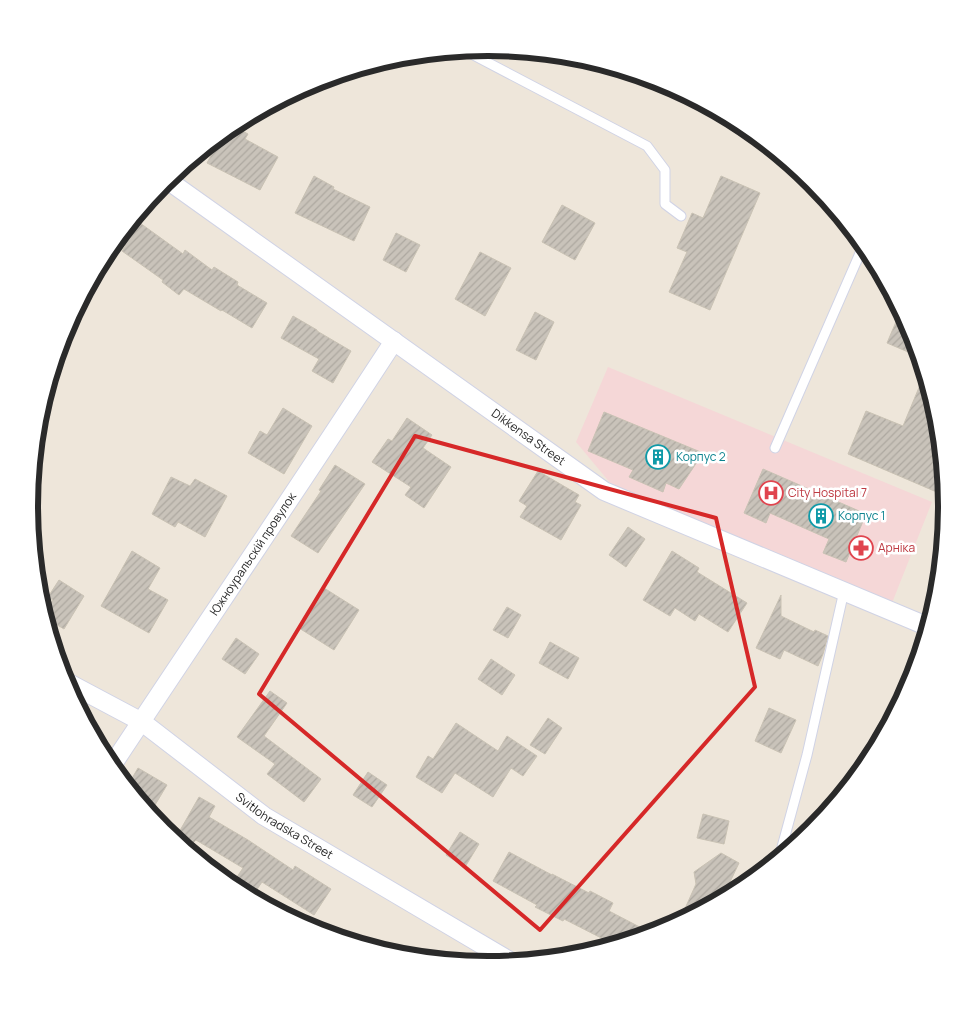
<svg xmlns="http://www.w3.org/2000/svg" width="976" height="1012" font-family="Manrope,sans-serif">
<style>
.medical{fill:#f5d7d7}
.building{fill:url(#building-hatch);stroke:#c9c2b4}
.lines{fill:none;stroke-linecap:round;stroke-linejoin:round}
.service-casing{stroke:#d0d3e5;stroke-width:11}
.minor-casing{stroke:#d0d3e5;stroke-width:20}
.service{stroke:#fff;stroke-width:9}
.minor{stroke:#fff;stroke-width:18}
.marked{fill:none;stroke:#d62828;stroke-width:4;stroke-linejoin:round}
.labels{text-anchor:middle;stroke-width:5;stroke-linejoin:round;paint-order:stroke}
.street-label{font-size:12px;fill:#2a2a2a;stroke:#fff}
.culture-label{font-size:12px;fill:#0d838f;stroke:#fff;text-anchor:start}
.health-label{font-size:12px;fill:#be3a42;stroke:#fff;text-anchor:start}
.rim{fill:none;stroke:#2a2a2a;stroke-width:6}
</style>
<defs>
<pattern id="building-hatch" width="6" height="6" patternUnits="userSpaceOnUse" patternTransform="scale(1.25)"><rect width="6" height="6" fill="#c9c3ba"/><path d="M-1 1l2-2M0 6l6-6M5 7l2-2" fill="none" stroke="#ada8a0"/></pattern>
</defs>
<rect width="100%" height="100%" fill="#eee6da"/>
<path class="medical" d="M608,367L932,502L892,603L611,484L576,442Z"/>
<path class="building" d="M232,125L248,134L245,139L278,157L260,190L207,163L224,131Z
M314,176L334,187L333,189L370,207L354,241L295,213Z
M721,176L760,193L710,310L669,292L687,252L677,248L692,213L703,218Z
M562,205L595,223L575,260L542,242Z
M133,218L183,254L185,250L212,270L214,267L238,282L237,285L267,303L252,328L222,310L221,311L184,289L179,295L162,282L163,280L122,251L126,245L116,238Z
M396,233L420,245L406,272L383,260Z
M480,252L511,268L485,316L455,299Z
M901,310L912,331L920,357L887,343Z
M535,312L554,322L536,360L516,350Z
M293,316L317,330V331L351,351L333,383L312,371L319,359L281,338Z
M925,373L938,417L946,496L848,454L866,411L903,426Z
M283,408L312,426L284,474L248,453L260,431L267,435Z
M604,412L703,453L679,489L666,483L663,492L629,477L633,470L588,451Z
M407,418L432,435L423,448L451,467L424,508L405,495L411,487L372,462L388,439L392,441Z
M335,465L365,484L318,553L291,536L321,491L319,490Z
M763,469L866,514L846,562L823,553L829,539L770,513L766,523L744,513Z
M538,471L579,495L575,502L581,505L561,540L520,517L527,506L519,501Z
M171,477L190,486L195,479L227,496L205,537L178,522L175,527L152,514Z
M628,527L645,539L626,567L609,555Z
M132,551L160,568L148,589L168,600L149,633L101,606Z
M672,551L699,568L697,572L747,603L728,632L699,614L695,621L675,608L670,616L643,600Z
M59,580L84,596L64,629L44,617V615L53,600L48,597Z
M324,588L359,610L334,650L299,628Z
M781,595V616L814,632L815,630L828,636L823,654L818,666L784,650L780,659L756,648Z
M507,607L521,615L508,638L493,630Z
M236,638L259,654L245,674L222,659Z
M550,642L579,658L568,679L539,663Z
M491,659L515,675L502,695L478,679Z
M270,691L287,703L264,736L321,779L304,802L267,774L275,764L237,737Z
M769,708L796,720L781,753L755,741Z
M548,718L562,728L545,754L530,745Z
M456,723L498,751L507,736L537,756L523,776L511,768L493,797L455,773L442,793L416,777L428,756L433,759Z
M138,768L167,785L152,810L141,803L127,787Z
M368,772L387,785L372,807L353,795Z
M199,797L215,806L209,817L248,840L293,870L295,866L331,889L314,915L262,882L251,898L233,888L231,886L243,868L196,840L193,843L178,834Z
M703,814L729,821L724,844L697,838Z
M460,832L479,844L465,867L446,855Z
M509,852L552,875V874L589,893L590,891L613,903L609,911L653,934L615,945L564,919L563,921L535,907L537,905L493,881Z
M721,853L739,863L729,884L732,890L726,893L723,899L679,922L696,884L694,872Z"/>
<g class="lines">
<g class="service-casing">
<path id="service" d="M462,49L647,146L665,170V204L681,216
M775,448L864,244
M779,858L807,755L844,591"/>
</g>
<g class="minor-casing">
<g id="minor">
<path id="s1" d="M166,179L604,491L929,627"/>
<path id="s2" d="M63,680L142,722L264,816L513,963"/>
<path id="s3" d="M111,767C205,625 301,484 394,341"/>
</g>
</g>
<use href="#service" class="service"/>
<use href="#minor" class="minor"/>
</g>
<path class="marked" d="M415,436L716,518L755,687L540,930L259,694Z"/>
<defs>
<g id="building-ring" transform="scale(1.25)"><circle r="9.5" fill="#fff" stroke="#0f9aa8" stroke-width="1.5"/><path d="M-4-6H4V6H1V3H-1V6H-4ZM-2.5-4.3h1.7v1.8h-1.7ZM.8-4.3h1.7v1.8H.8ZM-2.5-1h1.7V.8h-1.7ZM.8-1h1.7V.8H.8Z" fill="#0f9aa8"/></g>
<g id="hospital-ring" transform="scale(1.25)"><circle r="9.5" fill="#fff" stroke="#e0444e" stroke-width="1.5"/><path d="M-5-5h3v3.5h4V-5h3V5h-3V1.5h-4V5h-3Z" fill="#e0444e"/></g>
<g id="pharmacy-ring" transform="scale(1.25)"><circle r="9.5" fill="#fff" stroke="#e0444e" stroke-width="1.5"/><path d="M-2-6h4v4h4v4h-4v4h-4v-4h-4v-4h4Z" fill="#e0444e"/></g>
</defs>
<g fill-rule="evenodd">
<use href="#building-ring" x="658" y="457"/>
<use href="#hospital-ring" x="771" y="493"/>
<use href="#building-ring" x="821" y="516"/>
<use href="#pharmacy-ring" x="861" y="548"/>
</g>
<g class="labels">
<g class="street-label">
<text dy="4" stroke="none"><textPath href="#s1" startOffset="445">Dikkensa Street</textPath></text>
<text dy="4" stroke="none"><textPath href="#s3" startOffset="256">Южноуральскій провулок</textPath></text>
<text dy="4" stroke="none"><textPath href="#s2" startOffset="266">Svitlohradska Street</textPath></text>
</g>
<g class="culture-label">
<text x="676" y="461">Корпус 2</text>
<text x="838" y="520">Корпус 1</text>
</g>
<g class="health-label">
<text x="788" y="497">City Hospital 7</text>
<text x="878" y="552">Арніка</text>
</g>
</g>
<path d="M0 0H976V1012H0ZM38 506a450 450 0 1 1 900 0a450 450 0 1 1-900 0Z" fill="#fff" fill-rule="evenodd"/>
<path class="rim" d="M38 506a450 450 0 1 1 900 0a450 450 0 1 1-900 0Z"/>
</svg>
